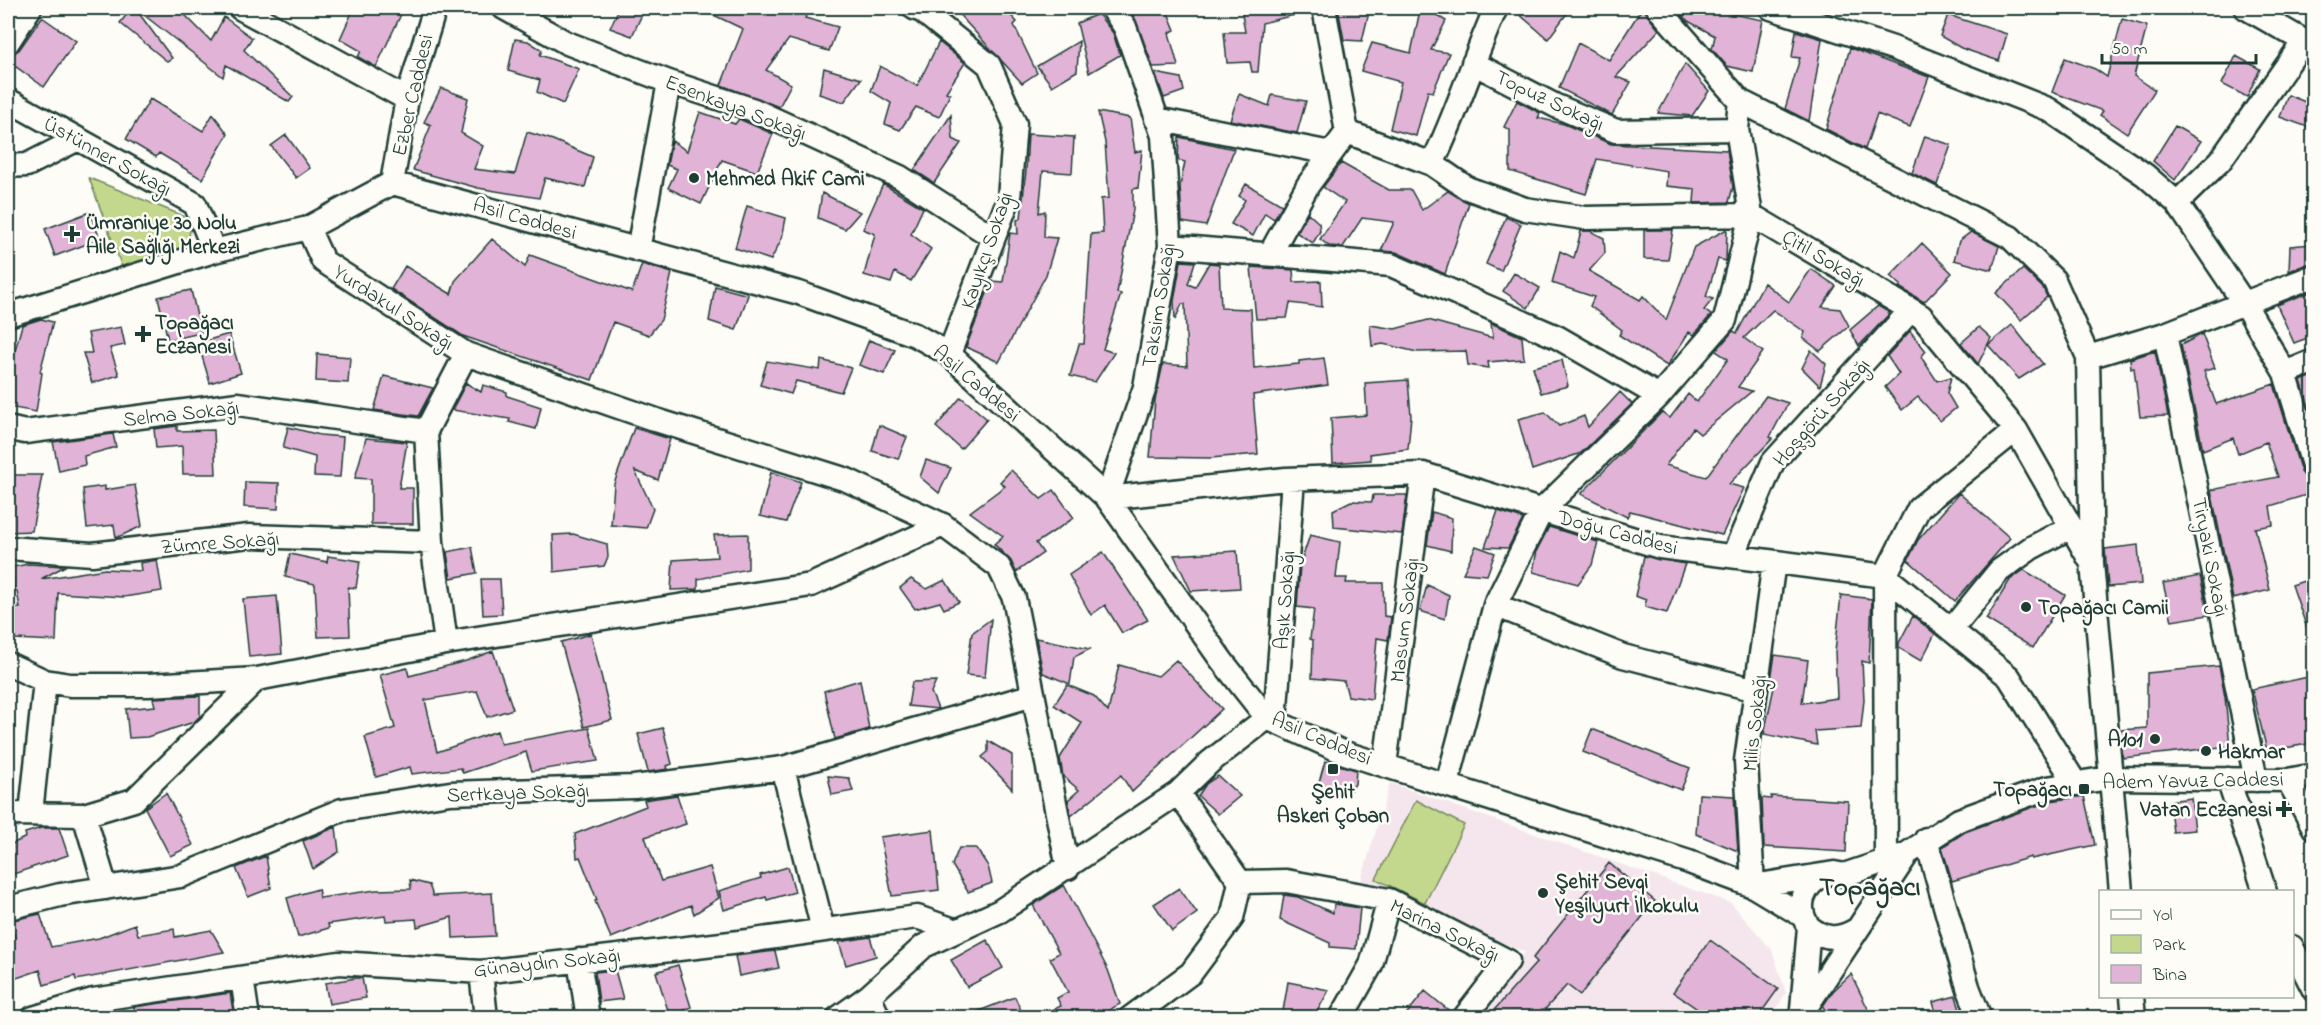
<svg xmlns="http://www.w3.org/2000/svg" width="2321" height="1025" font-family="'Indie Flower',sans-serif">
<style>
.built{fill:#f5e6ed}
.green{fill:#c4d88d;stroke:#728a60;stroke-width:1.5}
.building{fill:#e1b3d6;stroke:#1f3d34;stroke-width:1.5}
.lines{fill:none;stroke-linecap:round;stroke-linejoin:round}
.minor-casing{stroke:#1f3d34;stroke-width:27}
.minor{stroke:#fdfcf7;stroke-width:22}
.poi-dot{fill:#1f3d34;stroke:#fdfcf7;stroke-width:2}
.labels{text-anchor:middle;stroke-width:5;stroke-linejoin:round;paint-order:stroke}
.street-label{font-size:21px;fill:#1f3d34;stroke:#fdfcf7}
.poi-label{font-size:21px;font-weight:bold;fill:#1f3d34;stroke:#fdfcf7;text-anchor:start}
.district-label{font-size:27px;font-weight:bold;fill:#1f3d34;stroke:#fdfcf7}
</style>
<rect width="100%" height="100%" fill="#fdfcf7"/>
<filter id="ink" filterUnits="userSpaceOnUse"><feTurbulence type="fractalNoise" baseFrequency=".0167" numOctaves="2"/><feDisplacementMap in="SourceGraphic" scale="12" xChannelSelector="R" yChannelSelector="G"/><feConvolveMatrix kernelMatrix="1 2 1 2 8 2 1 2 1" color-interpolation-filters="sRGB"/></filter>
<g filter="url(#ink)">
<path class="built" d="M1390,783L1731,903L1772,950L1786,993L1771,1017H1478L1525,952L1360,884Z"/>
<path class="green" d="M89,178L181,215L191,223L188,245L122,267Z
M1416,800L1464,825L1425,903L1376,879Z"/>
<path class="building" d="M132,8H178L211,41L224,17L252,38L244,50L293,97L289,102L226,65L223,77L135,8L172,58L168,62L120,23Z
M354,8H404L376,67L358,57L361,51L340,39Z
M619,8H645L632,36L610,28Z
M699,8H791L808,12L805,18L838,27L829,51L789,39L766,70L791,84L779,107L721,85L743,29Z
M953,8H1004L1017,22L1014,25L1037,73L1022,83Z
M1144,8H1166L1175,30L1169,33L1178,66L1153,67L1133,13Z
M1241,8H1298L1299,14L1262,23L1258,72H1252L1250,62L1227,63L1224,32H1245Z
M1338,8H1370L1362,41L1344,40Z
M1512,8H1571L1548,39Z
M1642,8H1645L1648,16L1659,30L1616,77L1631,82L1612,115L1559,88L1578,43L1609,60Z
M1676,8H1702L1763,20L1753,72L1727,66L1712,49L1715,36L1688,21Z
M1420,10L1433,13L1446,21L1431,50L1449,53L1433,92L1428,91L1416,136L1390,129L1401,82L1361,71L1372,43L1411,53Z
M1098,14L1113,33L1120,55L1089,73L1077,23Z
M1948,15L2007,34L1999,61L1961,48L1940,36Z
M42,17L76,41L44,87L8,61V55L19,50Z
M2122,19L2147,26L2134,76L2155,90L2127,133L2100,115L2103,111L2052,92L2065,58L2095,69L2107,77Z
M1796,31L1822,39L1809,121L1785,109L1800,58L1792,57Z
M515,39L528,41L542,50L540,55L579,69L563,104L537,92L540,80L508,71Z
M1079,41L1077,71L1052,86L1037,66Z
M939,42L965,63L946,92L950,94L939,117L916,107L900,130L885,124L891,103L871,91L880,66L917,86Z
M1850,48L1929,77L1910,127L1877,114L1865,149L1826,129Z
M2236,56L2260,69L2247,97L2222,84Z
M1685,64L1709,91L1692,116L1658,113Z
M824,68L861,79L844,102L819,94Z
M1155,73L1181,78L1184,91L1164,98Z
M441,88L468,98L461,133L483,146L474,169L515,174L527,132L553,140L593,157L585,187L545,178L539,198L478,188L413,170L431,125L424,122Z
M1239,94L1269,106L1272,95L1306,101L1297,133L1230,120Z
M2288,95L2313,105V129L2280,117Z
M150,99L203,131L213,114L228,134L202,179L159,153L156,157L126,139Z
M1517,101L1540,113L1538,118L1564,124L1611,144L1727,150L1733,187L1729,202L1694,203L1695,189L1666,186L1667,171L1597,159L1586,194L1510,171V130L1504,127Z
M700,112L735,124L739,119L773,134L757,172L722,160L701,204L668,188L677,169L667,165L672,141L687,151Z
M1098,112L1130,118L1135,152L1142,150L1138,188L1133,189V210L1117,293L1121,294L1103,349L1114,353L1095,382L1070,376L1079,344H1084L1091,234L1103,233L1101,199L1109,198L1105,142Z
M951,115L953,139L961,143L934,183L914,170Z
M2175,126L2201,141L2175,180L2153,161Z
M1028,134L1074,137L1072,173L1043,171L1039,213L1045,211L1044,237L1057,238L1046,275L999,362L966,347L992,281L1003,282L1010,233L1018,234L1017,220L1021,218L1026,170Z
M286,135L310,168L296,178L271,146Z
M1925,136L1951,145L1937,185L1912,173Z
M1179,137L1234,149L1206,226L1182,222L1180,186L1185,162L1178,160Z
M1341,163L1389,190H1411L1422,210L1448,191L1469,203L1445,274L1396,252L1381,251L1394,222L1362,218L1343,247L1329,246L1320,239L1345,202L1323,187Z
M883,184L923,208L911,234L931,249L911,281L895,272L891,283L864,275L875,234L863,229Z
M1246,184L1282,205L1274,219L1265,213L1253,236L1231,224L1245,200L1239,196Z
M822,193L860,212L845,229L818,218Z
M747,206L786,218L782,238L771,260L735,248Z
M90,212L100,239L55,256L45,229Z
M1308,213L1319,223L1320,231L1313,243L1297,233Z
M1506,217L1521,224L1501,271L1486,264Z
M1727,229L1726,261L1718,259L1706,297L1713,299L1704,310L1711,315L1694,335L1689,332L1667,366L1619,335L1622,330L1590,306L1594,297L1552,283L1560,251L1574,258L1581,231H1590L1604,238L1605,253L1589,271L1640,300L1643,296L1666,320L1694,247Z
M1644,230H1673L1668,260L1644,259Z
M1971,232L1999,246L1992,270L1954,260L1959,241Z
M492,239L525,267L530,255L632,292L642,264L672,273L661,320L649,335L613,322L592,380L463,336L391,289L405,266L451,294L455,281Z
M1922,243L1952,273L1924,302L1899,287L1901,285L1890,276Z
M2312,244L2310,263L2289,271L2290,246Z
M1181,261L1195,262L1188,284L1195,287L1209,263L1219,264L1221,308L1251,309L1254,368L1299,364V361L1324,358L1328,385L1253,395L1258,454L1210,458L1150,457L1155,400L1163,364L1187,366L1185,304H1182L1175,320L1174,301Z
M1251,267L1293,270L1294,282L1321,281L1322,307L1290,303L1287,318L1256,319Z
M1811,269L1836,286L1822,307L1840,309L1849,326L1820,351L1803,338L1805,332L1773,310L1744,338L1763,352L1738,387L1752,391L1700,434L1693,428L1666,465L1706,477L1766,396L1788,403L1770,437L1773,438L1729,484L1744,488L1722,535L1630,511L1627,517L1581,494L1662,412L1670,418L1688,394L1697,402L1728,359L1716,351L1733,331L1737,333L1764,283L1789,302Z
M2023,269L2043,288L2047,297L2021,320L1996,293Z
M1514,273L1540,288L1528,308L1503,291Z
M715,286L748,295L736,330L709,321Z
M191,290L201,333L168,340L158,297Z
M2313,291V336L2294,343L2277,305Z
M1878,306L1890,313L1859,346L1850,330Z
M41,319L53,322L40,372L42,373L36,412L8,407L9,372L22,325Z
M1428,320L1493,338L1491,323L1522,337L1524,359L1488,362L1489,368L1468,365L1466,351L1417,352L1383,344L1372,346L1370,325L1395,329Z
M2012,325L2043,364L2019,379L1988,345Z
M121,327L125,345L110,348L119,375L92,383L83,353H92L88,333Z
M1979,327L1991,338L1978,364L1961,343Z
M1910,331L1926,351L1921,357L1937,381L1951,377L1947,393L1956,408L1940,421L1918,397L1902,410L1885,387L1899,374L1887,356Z
M229,334L241,373L210,383L198,343Z
M2202,334L2215,368L2204,371L2216,404L2274,384L2301,472L2311,481L2313,489V493L2270,506L2273,525L2255,528L2270,590L2233,599L2211,490L2278,477L2266,442L2238,454L2233,438L2203,450L2181,345Z
M869,340L895,350L884,374L859,365Z
M1811,350L1826,364L1820,386L1802,368Z
M2155,351L2168,416L2140,417L2134,368H2131L2130,359Z
M317,354L350,357L348,383L316,381Z
M821,360L851,368L841,392L796,381L791,394L760,385L767,361L820,370Z
M1562,360L1568,386L1541,393L1533,367Z
M384,376L433,388L418,416L374,410Z
M2313,376V420L2301,381Z
M1408,380L1411,416L1408,449L1370,454L1371,460L1333,463L1331,418L1367,415L1365,383Z
M466,383L481,392L483,385L507,392V396L541,407L536,429L509,422L510,419L452,410Z
M1620,392L1632,404L1581,453L1532,470L1518,419L1545,412L1559,426L1584,416L1588,427Z
M961,397L987,419L961,449L936,427Z
M879,425L907,437L898,459L872,451Z
M177,426V431L214,430L216,474H183L182,446L156,448L154,429Z
M288,427L320,435L343,437L340,477L314,476L315,457L283,448Z
M634,428L670,439L658,480L635,471L653,509L646,528L611,525L614,484Z
M113,434L116,447L84,456L85,465L59,471L53,442Z
M366,438L407,442L399,488H413V524H371V479L355,478Z
M926,460L951,468L939,493L920,477Z
M1011,470L1041,499L1054,490L1074,518L1036,543L1043,553L1016,572L1011,561L994,544L1003,536L970,512L1005,486L1000,482Z
M771,472L801,482L786,522L760,516Z
M8,475H42L32,531L8,532Z
M245,482L279,483L278,509L244,507Z
M135,485L142,526L116,538L114,525L87,528L83,489L105,486V490Z
M1959,493L2010,538L1955,601L1908,560L1918,540Z
M1373,495H1407L1402,534L1334,527L1333,510L1351,501L1372,502Z
M1498,511L1523,519L1508,548L1485,547Z
M1432,512L1452,518L1451,551L1427,545Z
M1549,527L1598,542L1592,565L1578,584L1533,572L1537,550Z
M573,534L607,544L608,557L604,566L554,572L553,535Z
M748,534V569L698,579V589L671,590L673,560L717,557L714,535Z
M1310,535L1340,542L1336,578H1347L1346,583H1383L1384,616L1391,617L1388,640L1377,638L1372,699L1348,696L1344,681L1312,678L1313,640L1310,639L1314,609L1297,607L1300,565Z
M2138,545L2141,584L2108,587L2105,549Z
M1476,546L1495,553L1487,575L1463,573Z
M472,547L477,573L451,578L447,552Z
M1237,551L1240,588L1191,591L1174,555Z
M1103,552L1148,620L1122,633L1105,605L1091,615L1069,575Z
M290,554L327,562L328,556L360,561L356,588L348,587L350,636L318,637L315,584L285,577Z
M1644,556L1685,564L1667,613L1645,607L1646,600L1635,596Z
M157,560L162,591L124,597L58,593L56,641L14,639L15,608H20L17,591L14,590L13,567L28,564L65,566L41,579L105,569L141,571L140,563Z
M2024,570L2065,595L2033,648L1986,619L2010,580Z
M2200,576L2209,615L2172,621L2163,583Z
M2313,578V640H2311L2292,585Z
M481,579H500L502,614L483,615Z
M911,579L927,589L945,580L959,602L944,609L940,602L915,609L900,588Z
M1427,585L1449,595L1445,619L1420,611Z
M1841,595L1872,599L1869,663L1862,661L1864,700L1861,728L1815,731L1817,745L1764,734L1774,687L1770,686L1775,655L1808,660L1802,703L1837,698L1835,652Z
M277,596L282,654L249,657L243,599Z
M1913,616L1935,634L1921,661L1899,648V643Z
M991,619L985,677L966,675L972,633Z
M591,634L612,720L584,727L561,642Z
M1036,638L1090,649L1074,657L1070,684L1043,673Z
M493,651L513,709L487,717L477,691L425,700L437,752L497,731L501,744L589,728L598,761L532,771L526,752L463,773L461,768L412,774L410,767L376,777L365,737L395,728L380,675L407,668L409,676L466,661Z
M1176,660L1222,709L1132,792L1121,775L1071,816L1068,800L1079,790L1063,776L1060,758L1082,723L1054,705L1067,685L1094,696L1108,712L1119,665L1158,676Z
M2219,666L2225,697L2230,746L2123,758L2120,730L2147,728V673Z
M2313,676V743L2267,751L2252,689Z
M860,680L869,729L835,739L824,691Z
M936,681L931,692L938,709L908,706L912,682Z
M200,696V716L194,722L147,737L129,738L126,709L155,706L153,698Z
M663,728L672,764L667,766L668,769L648,772L638,734Z
M1592,729L1690,768L1681,790L1583,752Z
M988,741L1012,755V789L982,757L988,752Z
M1325,761L1356,770L1355,784L1347,795L1318,786Z
M828,776L849,778L853,791L832,795Z
M1218,776L1240,796L1218,814L1198,796L1206,784Z
M166,793L193,845L170,856L145,808Z
M1699,794L1734,796L1738,851L1696,834Z
M677,795L686,824L645,837L661,881L710,867L719,898L694,914L691,905L611,938L595,901L597,900L580,857L577,858L575,834L646,806L644,800Z
M1771,796L1848,801L1846,852L1764,847L1762,798L1771,799Z
M2084,796L2095,845L2031,859V857L1952,881L1942,847L1965,832L2050,801Z
M2191,798L2195,830L2173,832L2169,801Z
M336,827L339,852L313,869L303,841Z
M41,828H59L68,855L8,876V846L26,837L25,833Z
M933,830L939,890L892,896L880,837Z
M959,848H976L988,866L992,883L968,892L952,865Z
M266,856L271,888L248,897L236,868Z
M1609,863L1655,901L1580,995L1567,985L1538,1017H1488L1537,962L1533,958Z
M788,867L795,892L767,900L766,897L724,910L719,891L761,878L760,875Z
M410,880L429,885L433,896L492,893L495,936L453,938L452,917L417,927L416,919L386,921L385,916L328,924L329,928L298,937L287,898L318,889L320,898L376,890L411,889Z
M1064,885L1108,970L1120,1004L1097,1017H1037L1061,1006L1057,998L1068,992L1050,958L1059,953L1033,905Z
M1179,888L1197,913L1172,931L1154,904Z
M1284,895L1298,897L1333,913L1334,904L1360,908L1356,949L1330,947V943L1280,920Z
M40,914L51,947L99,938L135,924L138,935L174,929L175,937L211,930L224,952L76,980L75,976L44,985L40,970L8,981V939L15,937L9,921Z
M870,937L876,956L846,965L839,942Z
M987,940L1003,968L967,987L951,960Z
M1710,940L1778,989L1758,1017H1709L1673,992Z
M775,951L779,968L739,976L735,956Z
M678,965L691,1007L670,1017L656,972Z
M615,970L623,999L599,1002L595,972Z
M1851,974L1872,1017H1828L1823,1006L1833,991Z
M356,978H362L366,998L329,1004L325,983Z
M1288,982L1329,990L1314,1017H1282Z
M1425,991L1452,1013L1451,1017H1404Z
M230,993L234,1017H135L134,1007Z
M1956,996L1962,1017H1937L1933,1002Z
M1015,997L1024,1017H966V1016Z"/>
<g class="lines">
<g class="minor-casing">
<path id="minor" d="M240,8L407,99
M504,8L567,43L669,82L754,110L900,177L993,237
M914,8L922,11L989,65L1015,124L1009,198L949,354
M1112,8L1125,27L1163,136L1170,246L1145,387L1107,498L1286,479L1423,474L1660,547L1885,576L2009,677L2076,784
M1771,8L1893,48L2048,109L2145,175L2177,203L2244,303L2285,373L2314,468
M2246,8L2304,41L2314,44
M8,42L30,8
M1473,63L1556,106L1616,131L1737,129
M8,100L195,204L214,251
M1740,101L2010,237L2054,280L2088,357L2092,563L2121,892
M1156,119L1331,153
M1347,132L1432,164C1457,114 1473,59 1496,8
M1432,164L1467,188L1525,209L1585,218L1751,215L1911,310L1921,316L2016,430L2090,560
M8,166L27,165L78,139
M392,183L407,99L435,8
M2177,203L2220,161L2304,41
M308,228L323,261L466,354
M1170,246L1391,265L1557,337L1659,396
M638,250L669,82
M1270,254L1308,185L1347,132L1324,8
M8,315L214,251L308,228L392,183L799,293L915,335L949,354L1107,498L1222,661L1267,718L1345,753L1689,862L1753,886L1803,916
M2165,334L2256,780
M2088,357L2165,334L2314,276
M2285,373L2314,361
M8,428L25,432L238,404L426,431
M8,548L92,554L249,536L432,542
M1733,556L1773,462L1911,310
M1495,605L1542,510L1659,396L1725,320L1751,215L1737,129L1740,101L1658,8
M1951,630L1999,571L2031,548L2071,527
M446,643L432,542L426,431L466,354L659,421L847,480L943,525L999,567L1014,598L1068,868
M8,664L45,681L70,685H148L257,679
M1275,721L1293,479
M1385,765L1423,474
M783,768L823,930
M2228,779L2265,892
M2288,780L2314,828
M1447,784L1495,605L1623,656L1756,690
M31,813L45,681
M8,814L84,815L134,800L257,679L446,643L811,585L943,525
M84,815L106,888
M1926,839L1968,987L1980,1018
M1886,861L1885,576L1919,508L2016,430
M1240,882L1286,881L1389,900L1508,961L1464,1018
M1753,886L1746,761L1774,562
M1753,886L1834,873L1844,875L1900,856
M8,908L60,895L181,876L342,810L450,793L634,787L783,768L1033,695
M1809,927C1825,940 1839,940 1856,930
M2292,947L2314,990
M579,960L588,1018
M481,972L486,1018
M242,978L248,1018
M869,996L879,1018
M2132,996L2134,1018
M1802,1009L1809,927C1795,907 1803,886 1823,875
M33,1018L93,1000L339,963L481,972L748,941L917,917L954,930
M838,1018L869,996L924,946L1000,911L1178,793L1210,762L1267,718
M1130,1018L1191,973L1232,918L1240,882L1178,793
M1341,1018L1371,965L1389,900
M1799,1018L1908,853L1959,820L2047,788L2109,778L2288,780L2314,775"/>
</g>
<use href="#minor" class="minor"/>
</g>
</g>
<g class="poi-dot">
<circle cx="694" cy="178" r="6"/>
<path d="M69 225h6v6h6v6h-6v6h-6v-6h-6v-6h6z"/>
<path d="M140 325h6v6h6v6h-6v6h-6v-6h-6v-6h6z"/>
<circle cx="2026" cy="607" r="6"/>
<circle cx="2155" cy="739" r="6"/>
<circle cx="2206" cy="751" r="6"/>
<rect x="1327" y="763" width="12" height="12" rx="3"/>
<rect x="2078" y="783" width="12" height="12" rx="3"/>
<path d="M2281 800h6v6h6v6h-6v6h-6v-6h-6v-6h6z"/>
<circle cx="1543" cy="893" r="6"/>
</g>
<g class="labels">
<g class="street-label">
<text transform="translate(412 95) rotate(-77)" y="7">Ezber Caddesi</text>
<text transform="translate(1550 100) rotate(25)" y="7">Topuz Sokağı</text>
<text transform="translate(736 107) rotate(21)" y="7">Esenkaya Sokağı</text>
<text transform="translate(108 156) rotate(29)" y="7">Üstünner Sokağı</text>
<text transform="translate(525 218) rotate(16)" y="7">Asil Caddesi</text>
<text transform="translate(986 250) rotate(-71)" y="7">Kayıkçı Sokağı</text>
<text transform="translate(1824 258) rotate(31)" y="7">Çitil Sokağı</text>
<text transform="translate(1158 305) rotate(-81)" y="7">Taksim Sokağı</text>
<text transform="translate(394 307) rotate(33)" y="7">Yurdakul Sokağı</text>
<text transform="translate(977 383) rotate(40)" y="7">Asil Caddesi</text>
<text transform="translate(1821 412) rotate(-49)" y="7">Hoşgörü Sokağı</text>
<text transform="translate(181 413) rotate(-6)" y="7">Selma Sokağı</text>
<text transform="translate(1618 532) rotate(15)" y="7">Doğu Caddesi</text>
<text transform="translate(220 542) rotate(-4)" y="7">Zümre Sokağı</text>
<text transform="translate(2211 557) rotate(79)" y="7">Tiryaki Sokağı</text>
<text transform="translate(1284 600) rotate(-86)" y="7">Aşık Sokağı</text>
<text transform="translate(1404 620) rotate(-83)" y="7">Masum Sokağı</text>
<text transform="translate(1754 723) rotate(-84)" y="7">Milis Sokağı</text>
<text transform="translate(1322 738) rotate(23)" y="7">Asil Caddesi</text>
<text transform="translate(2193 780) rotate(-1)" y="7">Adem Yavuz Caddesi</text>
<text transform="translate(518 792) rotate(-2)" y="7">Sertkaya Sokağı</text>
<text transform="translate(1445 930) rotate(26)" y="7">Marina Sokağı</text>
<text transform="translate(547 962) rotate(-6)" y="7">Günaydın Sokağı</text>
</g>
<g class="poi-label">
<text x="706" y="185">Mehmed Akif Cami</text>
<text x="86" y="229">Ümraniye 30 Nolu<tspan x="86" dy="24">Aile Sağlığı Merkezi</tspan></text>
<text x="155" y="329">Topağacı<tspan x="155" dy="24">Eczanesi</tspan></text>
<text x="2038" y="614">Topağacı Camii</text>
<text x="2143" y="746" text-anchor="end">A101</text>
<text x="2218" y="758">Hakmar</text>
<text x="2072" y="796" text-anchor="end">Topağacı</text>
<text x="1333" y="798" text-anchor="middle">Şehit<tspan x="1333" dy="24">Askeri Çoban</tspan></text>
<text x="2272" y="816" text-anchor="end">Vatan Eczanesi</text>
<text x="1555" y="888">Şehit Sevgi<tspan x="1555" dy="24">Yeşilyurt İlkokulu</tspan></text>
</g>
<g class="district-label">
<text x="1870" y="895">Topağacı</text>
</g>
</g>
<rect width="2321" height="1025" fill="none" stroke="#fdfcf7" stroke-width="30"/>
<rect x="15" y="15" width="2291" height="995" fill="none" stroke="#1f3d34" stroke-width="2" filter="url(#ink)"/>
<rect x="2099" y="890" width="195" height="108" fill="#fdfcf7" stroke="#a4b0a9" stroke-width="1.5"/>
<rect x="2111" y="910" width="30" height="9" fill="#fdfcf7" stroke="#a4b0a9" stroke-width="1.5"/>
<text x="2153" y="920" font-size="18" fill="#1f3d34">Yol</text>
<rect x="2111" y="935" width="30" height="18" fill="#c4d88d" stroke="#a4b0a9" stroke-width="1.5"/>
<text x="2153" y="950" font-size="18" fill="#1f3d34">Park</text>
<rect x="2111" y="965" width="30" height="18" fill="#e1b3d6" stroke="#a4b0a9" stroke-width="1.5"/>
<text x="2153" y="980" font-size="18" fill="#1f3d34">Bina</text>
<path d="M2102 54v9h154v-9" fill="none" stroke="#1f3d34" stroke-width="3"/>
<text x="2111" y="54" font-size="18" fill="#1f3d34" stroke="#fdfcf7" stroke-width="4.5" paint-order="stroke">50 m</text>
</svg>
